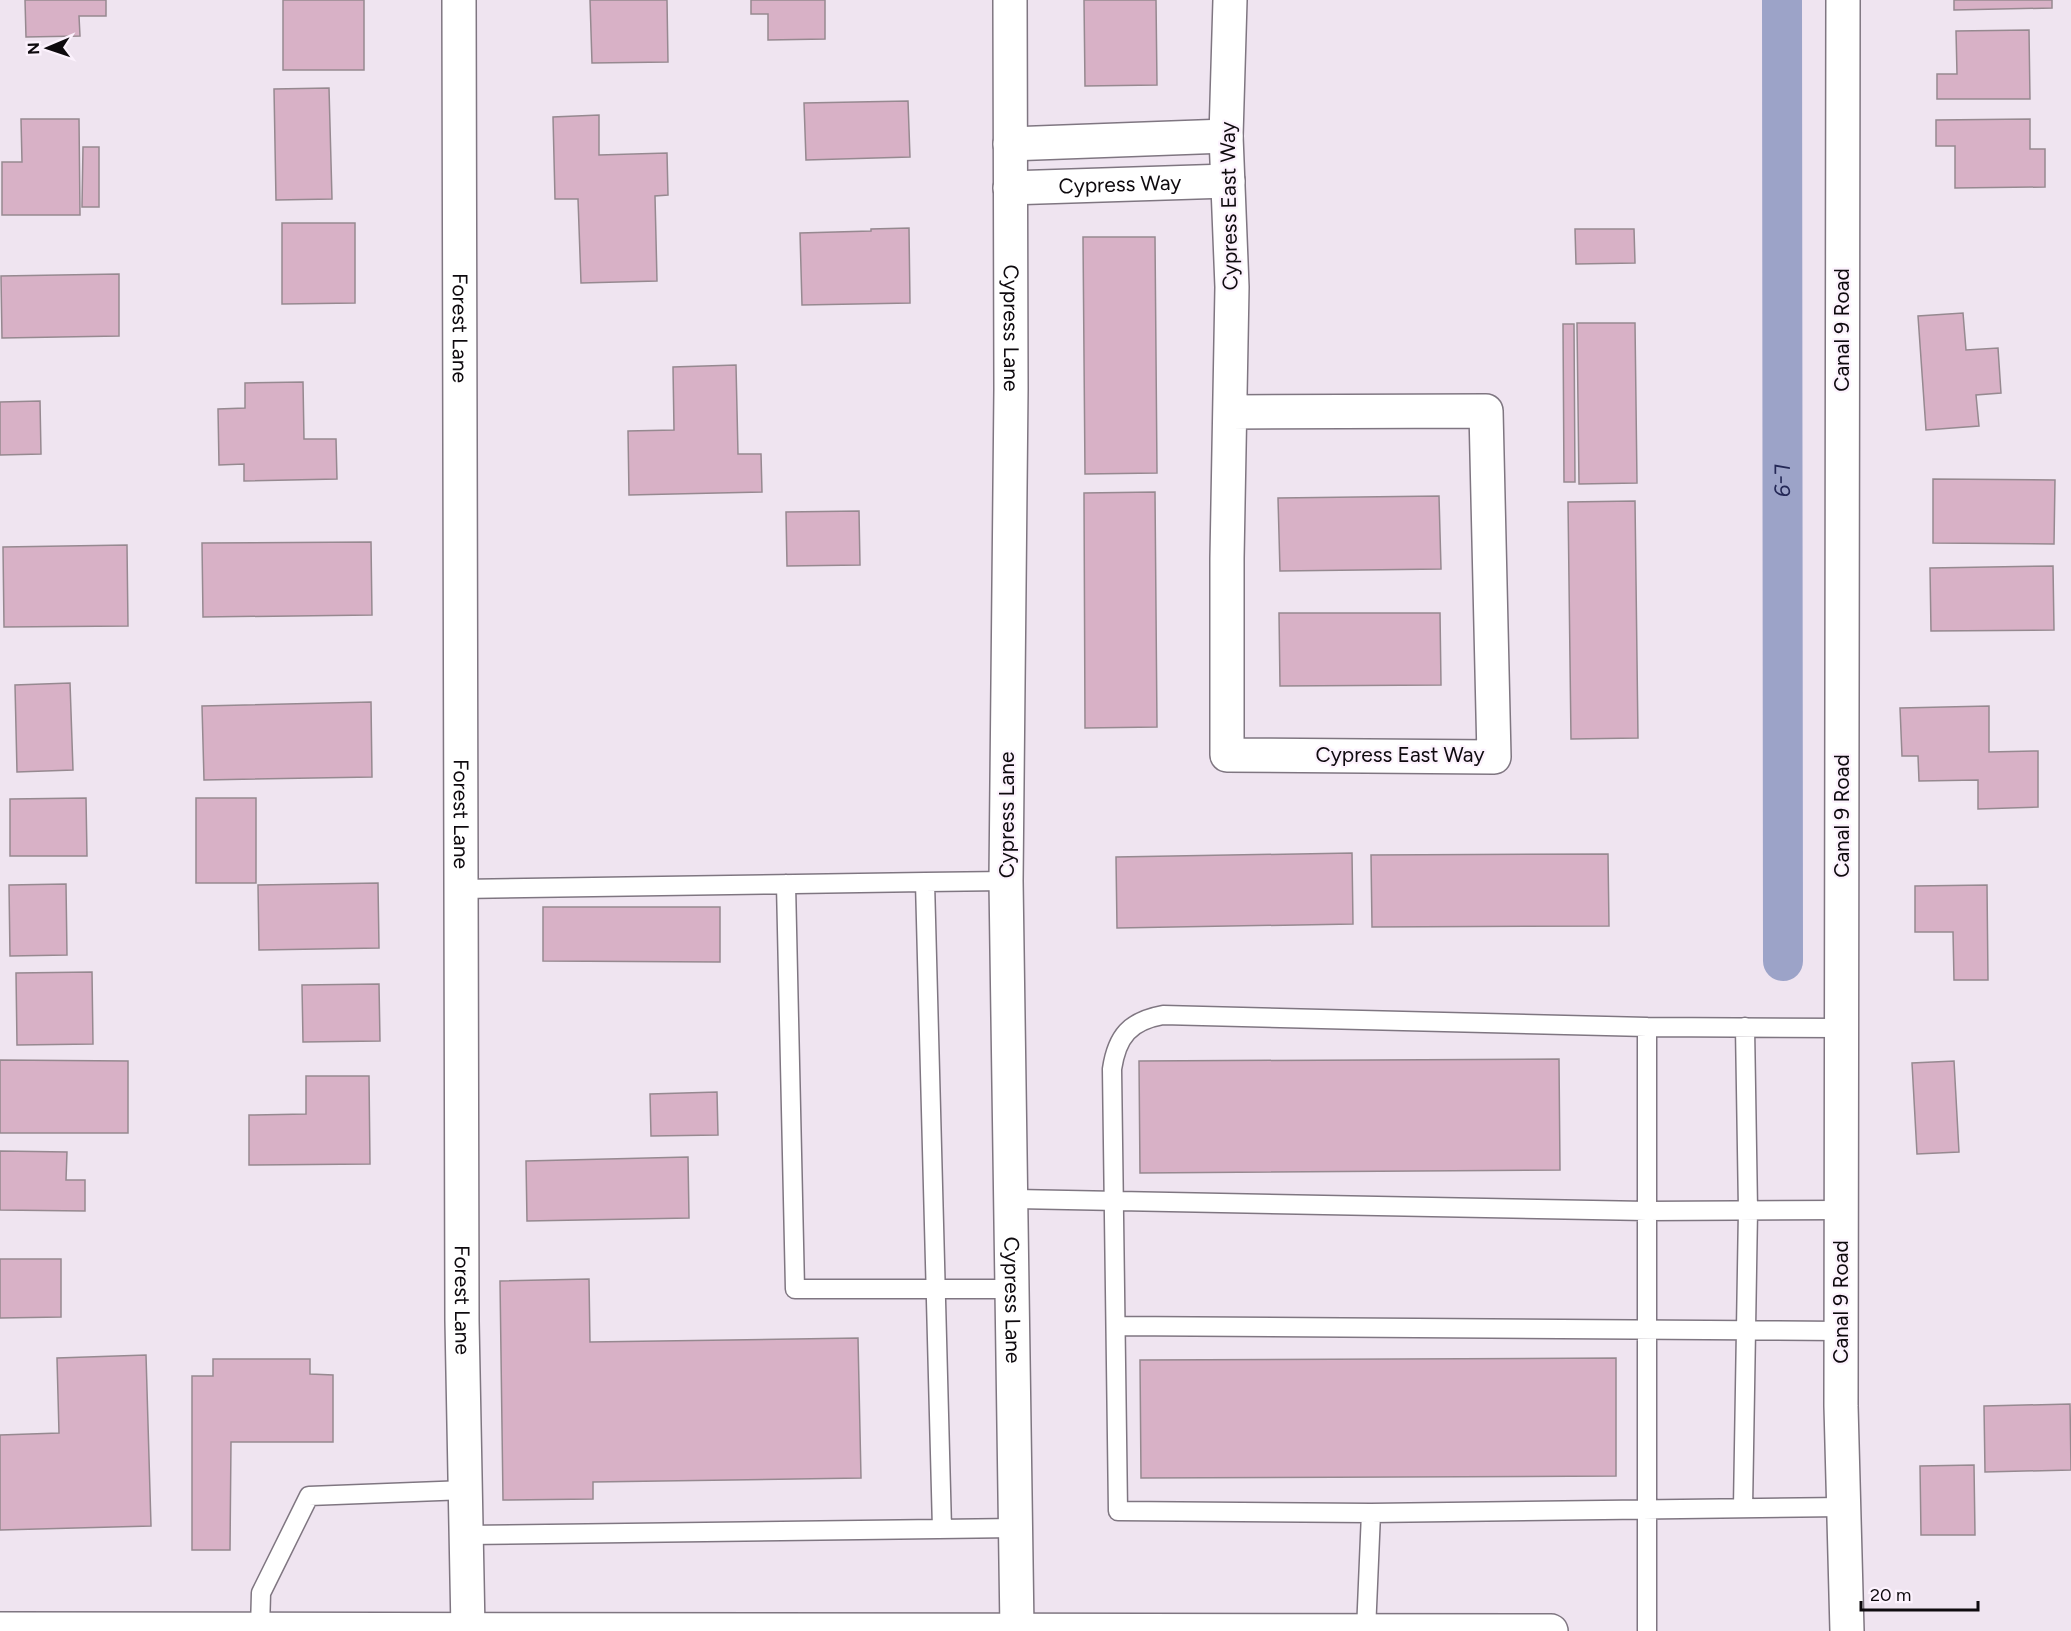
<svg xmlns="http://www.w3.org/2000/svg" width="2071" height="1631" font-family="Figtree,sans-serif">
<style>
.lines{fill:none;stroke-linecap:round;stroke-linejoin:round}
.canal{stroke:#9ca3c8;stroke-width:40}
.building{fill:#d8b1c6;stroke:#968990;stroke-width:1.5}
.service-casing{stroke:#7f7681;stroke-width:21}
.minor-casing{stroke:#7f7681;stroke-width:36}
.primary-casing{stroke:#7f7681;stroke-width:36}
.service{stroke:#fff;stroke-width:18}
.minor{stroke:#fff;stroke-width:33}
.primary{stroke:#fff;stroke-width:33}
.labels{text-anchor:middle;stroke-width:4.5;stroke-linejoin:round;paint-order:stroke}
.street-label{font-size:21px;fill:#0e0a0e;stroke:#fcf2fd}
.water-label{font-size:22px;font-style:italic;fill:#242856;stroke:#fcf2fd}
</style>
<rect width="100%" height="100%" fill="#efe4f0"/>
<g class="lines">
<path class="canal" id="s1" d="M1782,0L1783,961"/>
</g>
<path class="building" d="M25,0H106V16H79L80,36L26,37Z
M283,0H364V70H283Z
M590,0H667L668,62L592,63Z
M751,0H825V39L768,40V14H751Z
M1084,0H1156L1157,85L1085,86Z
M1954,0H2052V8L1954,10Z
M2029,30L2030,99H1937V74H1957L1956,31Z
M329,88L332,199L276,200L274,89Z
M908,101L910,157L806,160L804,103Z
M599,115V155L667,153L668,195L655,196L657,281L581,283L578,199H555L553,117Z
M21,119H79L80,215H2V162H22Z
M2030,119V149H2045V187L1955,188V146H1936V120Z
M83,147H99V207H82Z
M282,223H355V303L282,304Z
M909,228L910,303L802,305L800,233L871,231V229Z
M1575,229H1634L1635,263L1576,264Z
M1083,237H1155L1157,473L1085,474Z
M119,274V336L2,338L1,276Z
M1963,313L1966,350L1998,348L2001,393L1976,395L1979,426L1926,430L1918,316Z
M1577,323H1635L1637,483L1579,484Z
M1563,324H1574L1575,482H1564Z
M736,365L738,454H761L762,492L629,495L628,431L674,430L673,367Z
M303,382L304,439H336L337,479L244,481V464L219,465L218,409L245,408V383Z
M40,401L41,454L0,455V402Z
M1933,479L2055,480L2054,544L1933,543Z
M1155,492L1157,727L1085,728L1084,493Z
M1439,496L1441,569L1280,571L1278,498Z
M1635,501L1638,738L1571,739L1568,502Z
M859,511L860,565L787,566L786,512Z
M371,542L372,615L203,617L202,543Z
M127,545L128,626L4,627L3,547Z
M2053,566L2054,630L1931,631L1930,568Z
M1279,613H1440L1441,685L1280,686Z
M70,683L73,770L17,772L15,685Z
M371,702L372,777L204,780L202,706Z
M1989,706V752L2038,751V807L1978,809V780L1919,781L1918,756H1902L1900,708Z
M86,798L87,856H10V799Z
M196,798H256V883H196Z
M1352,853L1353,924L1117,928L1116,857Z
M1608,854L1609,926L1372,927L1371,855Z
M378,883L379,948L259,950L258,885Z
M66,884L67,955L10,956L9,885Z
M1987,885L1988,980H1954L1953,932H1915V886Z
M543,907H720V962L543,961Z
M92,972L93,1044L17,1045L16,973Z
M379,984L380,1041L303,1042L302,985Z
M1559,1059L1560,1170L1140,1173L1139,1061Z
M0,1060L128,1061V1133H0Z
M1954,1061L1959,1152L1917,1154L1912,1063Z
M306,1076H369L370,1164L249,1165V1115L306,1114Z
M717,1092L718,1135L651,1136L650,1094Z
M0,1151L67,1152L66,1180H85V1211L0,1210Z
M688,1157L689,1218L527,1221L526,1161Z
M0,1259H61V1317L0,1318Z
M589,1279L590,1342L858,1338L861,1478L593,1482V1499L503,1500L500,1281Z
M146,1355L151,1526L0,1530V1435L59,1433L57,1358Z
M1616,1358V1476L1141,1478L1140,1360Z
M213,1359H310V1374L333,1375V1442H231L230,1550H192V1376H213Z
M2070,1404L2071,1470L1985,1472L1984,1406Z
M1974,1465L1975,1535H1921L1920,1466Z"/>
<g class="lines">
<g class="service-casing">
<path id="service" d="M925,882L1006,881
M786,884L795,1289H1013
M460,889L925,882L942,1529
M1647,1027L1163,1015C1130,1021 1117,1036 1112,1069L1118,1511L1371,1513L1844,1507
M1011,1199L1647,1211L1841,1210
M1116,1326L1841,1331
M1743,1508L1748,1210L1745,1027
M466,1535L1016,1528
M260,1629L261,1593L309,1496L466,1490
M1366,1631L1371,1513
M1647,1631V1027L1841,1028"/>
</g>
<g class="minor-casing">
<g id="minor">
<path id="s2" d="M459,0L462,1321L468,1630"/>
<path id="s3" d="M1010,0L1011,389L1006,881L1017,1630"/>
<path d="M1843,0L1841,1406L1847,1631"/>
<path d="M1010,144L1226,136"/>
<path id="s4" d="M1010,188L1228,181"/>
<path d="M1230,412L1486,411L1494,757L1227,755V558L1232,287L1226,136L1230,0"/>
</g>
</g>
<g class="primary-casing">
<path id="primary" d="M0,1629L1551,1631"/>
</g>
<use href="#service" class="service"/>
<use href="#minor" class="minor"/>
<use href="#primary" class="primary"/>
</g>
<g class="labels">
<g class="street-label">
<text dy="7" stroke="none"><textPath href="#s4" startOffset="110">Cypress Way</textPath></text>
<text transform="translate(1229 206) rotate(-91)" y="7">Cypress East Way</text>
<text dy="7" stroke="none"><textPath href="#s2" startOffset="328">Forest Lane</textPath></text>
<text dy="7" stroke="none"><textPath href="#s3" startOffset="328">Cypress Lane</textPath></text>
<text transform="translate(1842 330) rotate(-90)" y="7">Canal 9 Road</text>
<text x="1400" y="762">Cypress East Way</text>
<text dy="7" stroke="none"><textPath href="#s2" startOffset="814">Forest Lane</textPath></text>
<text transform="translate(1007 815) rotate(-90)" y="7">Cypress Lane</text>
<text transform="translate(1842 816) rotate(-90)" y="7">Canal 9 Road</text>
<text dy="7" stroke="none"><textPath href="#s2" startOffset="1300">Forest Lane</textPath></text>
<text dy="7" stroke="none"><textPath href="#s3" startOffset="1300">Cypress Lane</textPath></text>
<text transform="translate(1841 1302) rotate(-90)" y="7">Canal 9 Road</text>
</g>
<g class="water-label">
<text dy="8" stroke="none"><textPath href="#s1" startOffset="480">L-9</textPath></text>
</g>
</g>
<g transform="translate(48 48) rotate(268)" stroke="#fcf2fd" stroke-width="4.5" paint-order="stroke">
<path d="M0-4.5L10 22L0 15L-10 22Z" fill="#0e0a0e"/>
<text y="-9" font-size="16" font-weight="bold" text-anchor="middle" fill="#0e0a0e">N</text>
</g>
<path d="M1861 1601v9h117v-9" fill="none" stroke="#0e0a0e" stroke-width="3"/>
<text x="1870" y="1601" font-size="18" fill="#0e0a0e" stroke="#fcf2fd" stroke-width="4.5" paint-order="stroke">20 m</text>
</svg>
